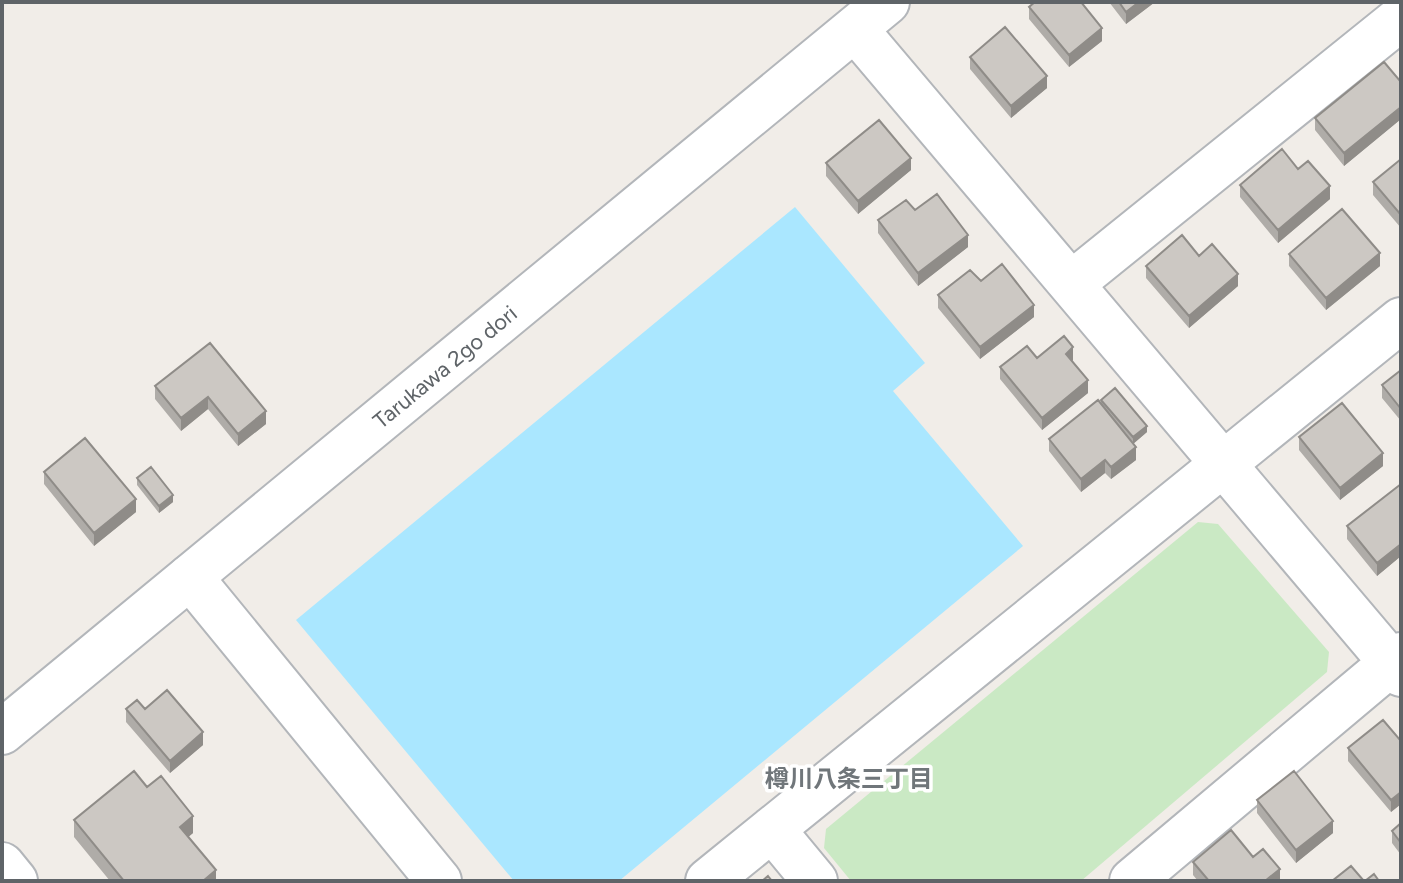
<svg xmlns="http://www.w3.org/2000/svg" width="1403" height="883" font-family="Figtree,'Noto Sans JP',sans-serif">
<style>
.green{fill:#cae9c4}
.water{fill:#aae7ff}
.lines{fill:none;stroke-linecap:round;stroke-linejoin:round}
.minor-casing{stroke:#b3b6ba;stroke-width:48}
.tertiary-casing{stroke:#b3b6ba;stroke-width:48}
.minor{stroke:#fff;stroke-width:44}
.tertiary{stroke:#fff;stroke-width:44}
.wall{fill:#afaca8}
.shaded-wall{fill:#8f8c88}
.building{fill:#ccc8c3;stroke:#8f8c88;stroke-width:2}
.labels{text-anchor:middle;stroke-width:7;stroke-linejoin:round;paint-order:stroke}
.street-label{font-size:22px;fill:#5f6468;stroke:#fff}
.neighbourhood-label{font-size:24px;font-weight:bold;fill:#70767a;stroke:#fff}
</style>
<rect width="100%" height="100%" fill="#f1ede8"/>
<path class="green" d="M1198,522L1218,524L1329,652L1327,672L1081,881H851L824,848L826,829Z"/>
<path class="water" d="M795,207L925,363L893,391L1023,546L619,881H514L296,620Z"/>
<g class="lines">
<g class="minor-casing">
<path id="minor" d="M855,29L1401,674
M1071,284L1401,18
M190,577L439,881
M772,829L815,881
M708,881L1401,320
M1132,881L1401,655"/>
</g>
<g class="tertiary-casing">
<g id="tertiary">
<path id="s1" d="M2,732L887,2"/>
<path d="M2,865L15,881"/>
</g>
</g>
<use href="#minor" class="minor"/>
<use href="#tertiary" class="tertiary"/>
</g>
<path class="wall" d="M1109,2H1155L1126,24Z
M1029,7L1102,41L1069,67L1029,19Z
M970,57L1047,88L1011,118L970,69Z
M1401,82V119L1344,166L1315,130V118Z
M1401,159V228L1373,195V182Z
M826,163L911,170L858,214L826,176Z
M1298,169L1330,199L1278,243L1240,197V185Z
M915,210L968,247L918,286L878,233V220Z
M1289,254L1380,266L1326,310L1289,266Z
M1199,256L1238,286L1189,328L1146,278V266Z
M981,281L1034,317L980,359L938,308V295Z
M210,343L266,424L238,446L208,409L181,431L155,399V386Z
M1037,358L1073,360L1072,361L1088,393L1042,430L1000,379V367Z
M1401,370V421L1382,398V385Z
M1101,400L1147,432L1133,444L1136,460L1111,479L1105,473L1081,492L1049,451V439L1101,404Z
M1299,437L1383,466L1340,500L1299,450Z
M44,472L136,512L94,546L44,484Z
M137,478L173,502L159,513L137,485Z
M1401,484V556L1377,576L1347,539V526Z
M126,709H145L203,745L170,773L126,722Z
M1401,741V804L1391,812L1348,761V748Z
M147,787L193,833L188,837L216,881H110L74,837V820Z
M1257,800L1333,833L1296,863L1257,813Z
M1401,823V855L1392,843V831Z
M1253,857L1280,881H1198L1193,875V862Z"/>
<path class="shaded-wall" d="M1139,2H1155L1126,24V12Z
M1102,28V41L1069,67V55Z
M1047,76V88L1011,118V106Z
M1401,107V119L1344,166V153Z
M911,158V170L858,214V201Z
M1330,186V199L1278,243V230Z
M968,235V247L918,286V273Z
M1380,253V266L1326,310V298Z
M1238,274V286L1189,328V316Z
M1034,305V317L980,359V347Z
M1073,347V360L1066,366V354Z
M1088,380V393L1042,430V418Z
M208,397V409L181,431V418Z
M266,411V424L238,446V434Z
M1147,426V432L1133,444V437Z
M1136,447V460L1111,479V467Z
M1383,453V466L1340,500V488Z
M1105,460V473L1081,492V479Z
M173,495V502L159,513V506Z
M136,499V512L94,546V533Z
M1401,544V556L1377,576V563Z
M203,732V745L170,773V761Z
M1401,792V804L1391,812V800Z
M193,816V833L180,844V827Z
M1333,821V833L1296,863V850Z
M1280,869V881H1265Z
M216,870V881H203Z"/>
<path class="building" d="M1035,2H1081L1102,28L1069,55L1029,7Z
M1119,2H1139L1126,12Z
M1005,27L1047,76L1011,106L970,57Z
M1384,62L1401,82V107L1344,153L1315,118Z
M879,120L911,158L858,201L826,163Z
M1282,149L1298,169L1308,161L1330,186L1278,230L1240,185Z
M1401,159V215L1373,182Z
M937,194L968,235L918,273L878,220L906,200L915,210Z
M1342,209L1380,253L1326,298L1289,254Z
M1182,235L1199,256L1212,244L1238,274L1189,316L1146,266Z
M1002,264L1034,305L980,347L938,295L970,270L981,281Z
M1064,336L1073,347L1066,354L1088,380L1042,418L1000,367L1027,346L1037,358Z
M210,343L266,411L238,434L208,397L181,418L155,386Z
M1401,370V409L1382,385Z
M1115,388L1147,426L1133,437L1101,400Z
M1098,400L1136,447L1111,467L1105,460L1081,479L1049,439Z
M1342,403L1383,453L1340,488L1299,437Z
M85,438L136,499L94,533L44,472Z
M151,467L173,495L159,506L137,478Z
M1401,484V544L1377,563L1347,526Z
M167,690L203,732L170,761L126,709L137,700L145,709Z
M1383,720L1401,741V792L1391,800L1348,748Z
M134,771L147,787L161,776L193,816L180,827L216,870L203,881H124L74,820Z
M1294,771L1333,821L1296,850L1257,800Z
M1401,823V843L1392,831Z
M1231,830L1253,857L1263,849L1280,869L1265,881H1209L1193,862Z
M1351,866L1364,881H1332Z
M1374,874L1379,881H1365Z
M768,876L772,881H762Z"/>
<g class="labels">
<g class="street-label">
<text dy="8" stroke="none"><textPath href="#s1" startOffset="574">Tarukawa 2go dori</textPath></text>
</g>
<g class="neighbourhood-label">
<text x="849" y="787">樽川八条三丁目</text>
</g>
</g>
<rect width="1403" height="883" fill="none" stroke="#5f6468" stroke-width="8"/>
</svg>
